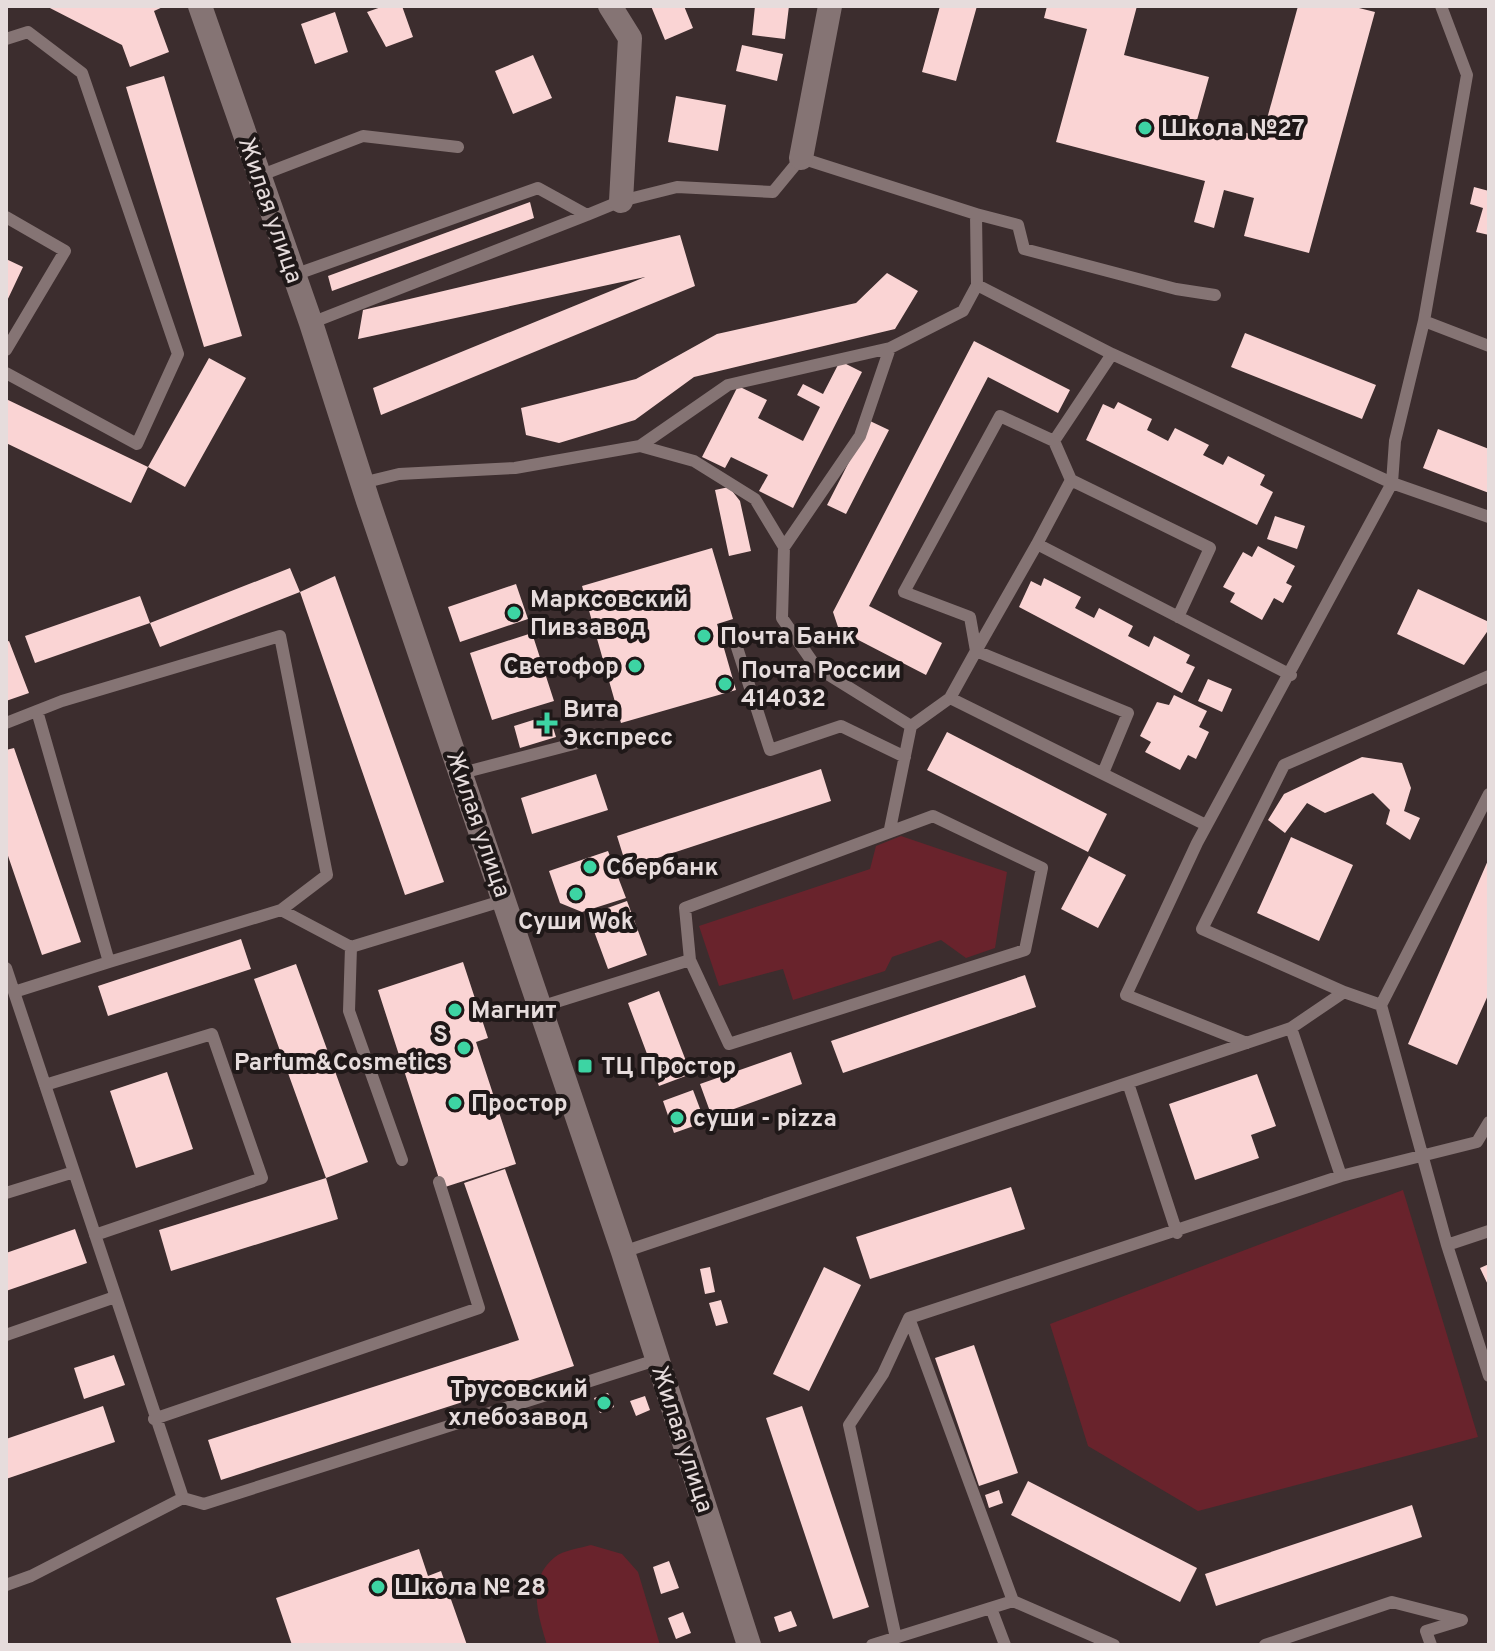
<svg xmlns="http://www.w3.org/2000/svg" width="1495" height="1651" font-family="Overpass,sans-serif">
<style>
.green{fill:#69232c}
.building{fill:#fad4d4}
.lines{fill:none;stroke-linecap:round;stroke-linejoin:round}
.service{stroke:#857474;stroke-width:12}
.minor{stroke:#857474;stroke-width:24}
.poi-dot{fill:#3dd4a3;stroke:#1f1818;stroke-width:3}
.labels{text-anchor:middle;stroke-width:8;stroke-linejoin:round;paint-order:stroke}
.poi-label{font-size:24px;font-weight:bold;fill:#e6dcdc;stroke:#1f1818;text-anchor:start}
.street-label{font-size:24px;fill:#e6dcdc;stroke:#1f1818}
</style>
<rect width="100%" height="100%" fill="#3c2d2e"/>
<path class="green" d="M901,836L1007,872L995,948L966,958L941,940L892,957L885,971L793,1000L783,969L719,986L699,926L870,869L876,846Z
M1403,1190L1478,1437L1198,1511L1088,1446L1050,1324Z
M591,1545L622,1554L638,1572L660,1645H547C538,1615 526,1580 555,1557C564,1550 581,1548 591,1545Z"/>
<path class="building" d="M46,6H165L154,11L169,52L130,67L122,45Z
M384,6H402L413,37L386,47L367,12Z
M651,6H684L693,28L665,40Z
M755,6H789L785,39L752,35Z
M940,6H977L956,81L922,72Z
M1047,6H1137L1124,55L1209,77L1197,120L1262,137L1298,6H1351L1375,12L1309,253L1244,236L1254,198L1224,190L1214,228L1194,222L1205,181L1056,142L1087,29L1044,18Z
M335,12L348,52L315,64L301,24Z
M742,45L783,54L777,81L736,71Z
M533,55L552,98L513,114L495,71Z
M164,76L242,336L204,347L126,87Z
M676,96L726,105L718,151L668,142Z
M1474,187L1489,191V235L1476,232L1483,208L1470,204Z
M530,202L534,218L332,291L328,276Z
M680,235L695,286L381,415L373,388L645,277L358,339L363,310Z
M6,259L23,267L6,303Z
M887,273L918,291L895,329L694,377L635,420L559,443L526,435L521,408L636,379L717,334L856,303Z
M1245,333L1376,385L1362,419L1231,367Z
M974,341L1070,390L1058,413L988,377L869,606L942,643L926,675L839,630L833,612Z
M209,358L246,378L185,487L148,467Z
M840,361L862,372L793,508L759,491L768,475L731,457L725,468L702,457L738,386L767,400L758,418L803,441L820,407L797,395L803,384L823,394Z
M6,399L148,467L131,503L6,443Z
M1118,402L1152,419L1147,430L1168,441L1175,428L1209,445L1203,455L1223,465L1228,456L1265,475L1260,485L1273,492L1257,525L1086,440L1103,404L1114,409Z
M870,421L889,430L846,514L827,505Z
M1438,429L1489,449V493L1423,468Z
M729,487L740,501L751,551L729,556L715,490Z
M1275,516L1305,526L1297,549L1267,539Z
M1258,546L1295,566L1286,583L1292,586L1283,603L1274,598L1262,620L1230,602L1235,593L1223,587L1243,552L1252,557Z
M712,548L733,619L717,624L736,690L621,723L582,586Z
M290,568L300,592L160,647L150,623Z
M335,576L444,882L405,895L300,592Z
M1044,578L1081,597L1075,608L1094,618L1099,608L1133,626L1128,636L1149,647L1154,636L1190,655L1186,663L1195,667L1182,693L1019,607L1031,581L1041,586Z
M516,584L528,619L460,642L448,607Z
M1418,589L1489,622V629L1464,665L1397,634Z
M140,596L150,623L35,663L25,636Z
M532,633L554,701L492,720L470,653Z
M9,641L29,693L6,701V642Z
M1208,679L1232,689L1222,712L1198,701Z
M1174,695L1207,711L1199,727L1209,732L1196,759L1188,755L1180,770L1145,752L1151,742L1140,736L1157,702L1169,705Z
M549,715L556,737L520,748L514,726Z
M947,732L1107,814L1088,852L927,770Z
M14,748L81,942L42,955L6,850V750Z
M1362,757L1402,763L1411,788L1404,811L1420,818L1410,840L1386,824L1390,810L1373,793L1325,813L1307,803L1285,833L1268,820L1284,794Z
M821,769L831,801L627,868L617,836Z
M596,774L608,810L532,834L521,798Z
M1291,837L1353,865L1319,941L1257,913Z
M608,851L626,898L582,912L560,903L549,871Z
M1089,856L1126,875L1098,928L1061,909Z
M1489,858V993L1457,1065L1408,1044Z
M627,901L647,955L608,969L588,915Z
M241,939L251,969L108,1016L98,986Z
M463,962L488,1038L476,1042L516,1164L442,1188L378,990Z
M296,964L368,1162L326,1178L254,979Z
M1025,975L1036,1007L843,1073L831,1041Z
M659,991L691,1074L659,1086L628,1003Z
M791,1052L802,1084L712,1117L700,1084Z
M167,1072L193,1149L136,1168L110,1091Z
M1257,1074L1276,1126L1251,1135L1259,1158L1195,1180L1169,1104Z
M693,1090L705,1122L674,1133L663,1101Z
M505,1169L574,1366L221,1480L208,1440L519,1340L464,1183Z
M326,1178L338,1219L171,1271L159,1230Z
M1011,1187L1025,1229L870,1279L856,1237Z
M75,1229L87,1263L6,1291V1253Z
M1489,1264V1287L1480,1268Z
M710,1267L715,1292L705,1294L700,1269Z
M824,1267L861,1285L809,1391L773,1374Z
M721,1300L728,1323L716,1326L709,1303Z
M974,1345L1018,1473L979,1486L935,1358Z
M114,1355L125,1385L84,1399L74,1368Z
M608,1393L614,1407L600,1413L594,1398Z
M645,1396L650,1410L636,1416L630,1401Z
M103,1406L115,1442L6,1479V1439Z
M802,1406L869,1607L833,1619L766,1418Z
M1028,1481L1197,1568L1180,1602L1011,1515Z
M999,1490L1003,1503L989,1508L985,1495Z
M1412,1505L1422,1537L1216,1606L1205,1574Z
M419,1549L428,1576L441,1571L467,1645H292L276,1598Z
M669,1561L679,1588L661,1594L653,1567Z
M791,1611L797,1626L779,1632L774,1617Z
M683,1612L691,1633L676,1639L668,1618Z"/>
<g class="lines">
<path class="service" d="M6,39L28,32L82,73L178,354L137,444L6,373
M259,176L363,136L458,147
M976,214L1018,225L1024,249L1176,289L1215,295
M6,217L65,251L6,350
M294,275L538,188L587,215L621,201L677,187L773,192L801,158L976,214L977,285L963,311L890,348L728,385L640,446L515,468L399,474L362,483
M977,285L1112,354
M1424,321L1467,75L1441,6
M311,323L587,215
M1054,441L1071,480
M640,446L694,461L755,499L784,547
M1178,617L1210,548L1071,480L1037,544L1291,675
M733,635L770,750L841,726L905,757
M976,651L970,617L904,592L1000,416L1054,441L1112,354L1392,483L1489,517
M976,651L1037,544
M6,723L62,701L280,636L327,875L281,910L109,962L37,711
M911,726L950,698
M462,773L593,739
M1103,773L1128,713L976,651L950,698L1206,825
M890,829L911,726L816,667L782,618L784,547L860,436L890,348
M281,910L351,947
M6,968L183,1498L204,1504L656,1360
M14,992L109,962
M1344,992L1202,929L1284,765L1489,676
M1381,1005L1447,1245L1489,1231
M540,1007L690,960L685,908L933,816L1042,868L1025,950L729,1044L690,960
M1291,1028L1341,1176
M1247,1043L1126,995L1197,843L1392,483L1395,441L1424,321L1489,346
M1128,1083L1177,1233
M45,1085L212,1034L262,1178L95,1235
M402,1160L349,1011L351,947L505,900
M6,1193L74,1172
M1447,1245L1489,1376
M623,1252L1291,1028L1344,992L1381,1005L1489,794
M909,1318L1341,1176L1477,1142L1489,1122
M6,1335L115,1297
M154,1419L479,1308L439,1182
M6,1585L31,1576L183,1498
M991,1608L1005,1645
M896,1638L849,1425L883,1374L909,1318L1013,1601
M872,1645L1013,1601L1114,1645
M1265,1645L1392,1602L1462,1620L1426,1631L1431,1645"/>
<path class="minor" d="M200,6L311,323L368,501L623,1252L749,1645
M610,6L630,38L621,201
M801,158L830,6"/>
</g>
<g class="poi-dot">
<circle cx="1145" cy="128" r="8"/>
<circle cx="514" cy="613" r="8"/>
<circle cx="704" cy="636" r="8"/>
<circle cx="635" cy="666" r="8"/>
<circle cx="725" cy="684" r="8"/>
<path d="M543 711h8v8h8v8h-8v8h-8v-8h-8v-8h8z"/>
<circle cx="590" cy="867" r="8"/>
<circle cx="576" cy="894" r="8"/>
<circle cx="455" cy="1010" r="8"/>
<circle cx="464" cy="1048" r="8"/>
<rect x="577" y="1058" width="16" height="16" rx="4"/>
<circle cx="455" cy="1103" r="8"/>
<circle cx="677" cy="1118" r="8"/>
<circle cx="604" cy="1403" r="8"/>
<circle cx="378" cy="1587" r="8"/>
</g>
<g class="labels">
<g class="poi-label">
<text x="1161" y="136">Школа №27</text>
<text x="530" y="607">Марксовский<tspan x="530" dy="28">Пивзавод</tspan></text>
<text x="720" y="644">Почта Банк</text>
<text x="619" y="674" text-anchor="end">Светофор</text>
<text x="741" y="678">Почта России<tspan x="741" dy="28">414032</tspan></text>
<text x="563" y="717">Вита<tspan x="563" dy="28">Экспресс</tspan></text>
<text x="606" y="875">Сбербанк</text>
<text x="576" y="929" text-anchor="middle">Суши Wok</text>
<text x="471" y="1018">Магнит</text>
<text x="448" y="1042" text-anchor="end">S<tspan x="448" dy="28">Parfum&amp;Cosmetics</tspan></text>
<text x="601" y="1074">ТЦ Простор</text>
<text x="471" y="1111">Простор</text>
<text x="693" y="1126">суши - pizza</text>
<text x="588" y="1397" text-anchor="end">Трусовский<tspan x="588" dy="28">хлебозавод</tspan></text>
<text x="394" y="1595">Школа № 28</text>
</g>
<g class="street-label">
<text transform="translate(271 210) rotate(71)" y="8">Жилая улица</text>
<text transform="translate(479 824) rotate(71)" y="8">Жилая улица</text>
<text transform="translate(683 1439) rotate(72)" y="8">Жилая улица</text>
</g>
</g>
<rect width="1495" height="1651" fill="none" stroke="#e6dcdc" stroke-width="16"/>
</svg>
